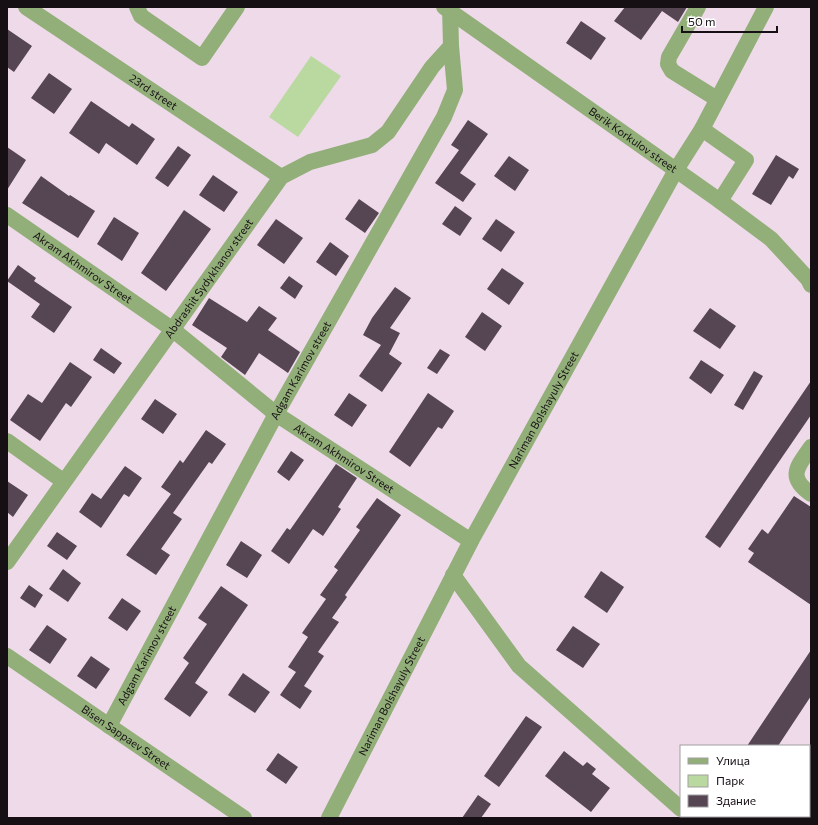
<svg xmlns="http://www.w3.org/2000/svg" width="818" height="825" font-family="Commissioner,sans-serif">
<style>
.green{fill:#bad9a0}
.building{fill:#564552}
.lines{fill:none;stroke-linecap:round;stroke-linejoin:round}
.minor{stroke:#92af79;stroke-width:16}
.labels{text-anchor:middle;stroke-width:4;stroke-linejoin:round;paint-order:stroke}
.street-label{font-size:11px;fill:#160f14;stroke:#fff}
</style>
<rect width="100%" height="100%" fill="#efdae9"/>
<path class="green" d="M311,56L341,76L298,137L269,117Z"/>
<path class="building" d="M625,7H687L678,22L662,11L641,40L614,21Z
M581,21L606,38L591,60L566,43Z
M7,29L32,46L14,72L7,67Z
M49,73L72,89L54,114L31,98Z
M91,101L129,127L132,123L155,139L137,165L106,143L99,154L69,133Z
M468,120L488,134L460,173L476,184L463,202L435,183L459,150L451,145Z
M178,146L191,155L168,187L155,178Z
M7,147L26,160L7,190Z
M776,155L799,169L793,179L789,176L771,205L752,194Z
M509,156L529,170L515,191L494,176Z
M213,175L238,192L224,212L199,195Z
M41,176L69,196L70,195L95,211L78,238L22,203Z
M359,199L379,213L365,233L345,219Z
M455,206L472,218L460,236L442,224Z
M184,210L211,229L166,291L141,273Z
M114,217L139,233L122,261L97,244Z
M276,219L303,238L284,264L257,245Z
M496,219L515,232L501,252L482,239Z
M330,242L349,256L336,276L316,262Z
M18,265L36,278L34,281L72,307L54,333L31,317L40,304L7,281Z
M502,268L524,283L509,305L487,289Z
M289,276L303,286L295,299L280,288Z
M395,287L411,298L390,328L400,333L389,354L402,363L382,392L359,376L381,345L363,335L372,318Z
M209,298L247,322L259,306L277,318L268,330L300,352L288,373L259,353L245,375L221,357L227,348L192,325Z
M710,308L736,326L720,349L693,331Z
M482,312L502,326L485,351L465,337Z
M101,348L122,363L114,374L93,360Z
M440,349L450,355L437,374L427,368Z
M701,360L724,375L711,394L689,378Z
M70,362L92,377L71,407L66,403L40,441L10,420L28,394L42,403Z
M754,371L763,376L743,410L734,405Z
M811,381V415L720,548L705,537Z
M349,393L367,405L352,427L334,415Z
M428,393L454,411L442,429L438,427L410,467L389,452Z
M155,399L177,414L163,434L141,419Z
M206,430L226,444L212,464L209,462L173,513L182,519L161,549L170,555L156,575L126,555L171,494L161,487L180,460L183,463Z
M291,451L304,460L289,481L277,472Z
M336,464L357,478L338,507L341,509L323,536L313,529L289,564L271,551L287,528L290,530Z
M125,466L142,478L129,497L124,494L101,528L79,512L92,493L101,499Z
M7,481L28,495L13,517L7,512Z
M794,496L811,507V605L748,562L754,553L748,549L762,529L768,534Z
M377,498L401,515L345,595L347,597L332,618L339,622L318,652L324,656L304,686L312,691L300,709L280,695L296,672L288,667L308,637L302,633L326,599L320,595L338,570L334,567L360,530L356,527Z
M57,532L77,546L67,560L47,546Z
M241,541L262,555L247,578L226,565Z
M63,569L81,583L68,602L49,589Z
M601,571L624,587L607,613L584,597Z
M29,585L43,595L35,608L20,598Z
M221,586L248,605L195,683L208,692L190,717L164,699L189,663L183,658L207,624L198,618Z
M122,598L141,611L127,631L108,618Z
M47,625L67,639L50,664L29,650Z
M573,626L600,644L583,668L556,650Z
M811,650V696L778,746H747Z
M91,656L110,669L96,689L77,676Z
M243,673L270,692L255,713L228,695Z
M526,716L542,727L499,787L484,776Z
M564,751L583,766L587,762L596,769L592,774L610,788L591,812L545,776Z
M278,753L298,767L286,784L266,770Z
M478,795L491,804L481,818H462Z"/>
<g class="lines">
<g class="minor">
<path id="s1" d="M26,7L281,177"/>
<path d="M137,7L141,16L202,58L237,7"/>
<path id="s2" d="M444,7L720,201L771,239L808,279L811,285"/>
<path d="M698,7L669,57L668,64L672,71L717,99"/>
<path d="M702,129L746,160L720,201"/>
<path id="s3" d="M7,215L172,329L276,414L471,541"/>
<path d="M7,441L63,481"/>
<path d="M811,447C797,467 787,477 811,494"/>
<path id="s4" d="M7,562L281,177L310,162L372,145L388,132L432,67L451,46"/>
<path d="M453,575L519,666L681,809"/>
<path id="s5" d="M7,656L244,818"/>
<path id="s6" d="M109,726L276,414L444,117L455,90L451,46L450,7"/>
<path id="s7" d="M329,818L471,541L676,170L702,129L766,7"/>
</g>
</g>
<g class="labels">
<g class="street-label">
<text dy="4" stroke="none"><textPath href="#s1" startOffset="153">23rd street</textPath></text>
<text dy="4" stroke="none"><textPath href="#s2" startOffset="231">Berik Korkulov street</textPath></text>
<text dy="4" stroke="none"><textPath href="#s3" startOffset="92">Akram Akhmirov Street</textPath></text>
<text dy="4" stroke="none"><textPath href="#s4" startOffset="348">Abdrashit Sydykhanov street</textPath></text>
<text dy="4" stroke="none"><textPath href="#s6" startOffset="404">Adgam Karimov street</textPath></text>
<text dy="4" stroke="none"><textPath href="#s7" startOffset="461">Nariman Bolshayuly Street</textPath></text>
<text dy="4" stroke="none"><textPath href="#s3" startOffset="416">Akram Akhmirov Street</textPath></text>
<text dy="4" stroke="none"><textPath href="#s6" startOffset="80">Adgam Karimov street</textPath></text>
<text dy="4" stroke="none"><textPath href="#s7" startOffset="137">Nariman Bolshayuly Street</textPath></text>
<text dy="4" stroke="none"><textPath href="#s5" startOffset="144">Bisen Sappaev Street</textPath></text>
</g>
</g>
<rect width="818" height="825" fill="none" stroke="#160f14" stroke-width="16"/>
<rect x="680" y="745" width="130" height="72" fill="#ffffff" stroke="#a29fa1"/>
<rect x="688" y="758" width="20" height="6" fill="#92af79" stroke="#a29fa1"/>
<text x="716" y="765" font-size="12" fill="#160f14">Улица</text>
<rect x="688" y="775" width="20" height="12" fill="#bad9a0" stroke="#a29fa1"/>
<text x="716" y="785" font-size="12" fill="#160f14">Парк</text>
<rect x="688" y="795" width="20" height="12" fill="#564552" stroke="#a29fa1"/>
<text x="716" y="805" font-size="12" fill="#160f14">Здание</text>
<path d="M682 26v6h95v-6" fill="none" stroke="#160f14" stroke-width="2"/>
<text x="688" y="26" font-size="12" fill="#160f14" stroke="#ffffff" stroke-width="3" paint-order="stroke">50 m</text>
</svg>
